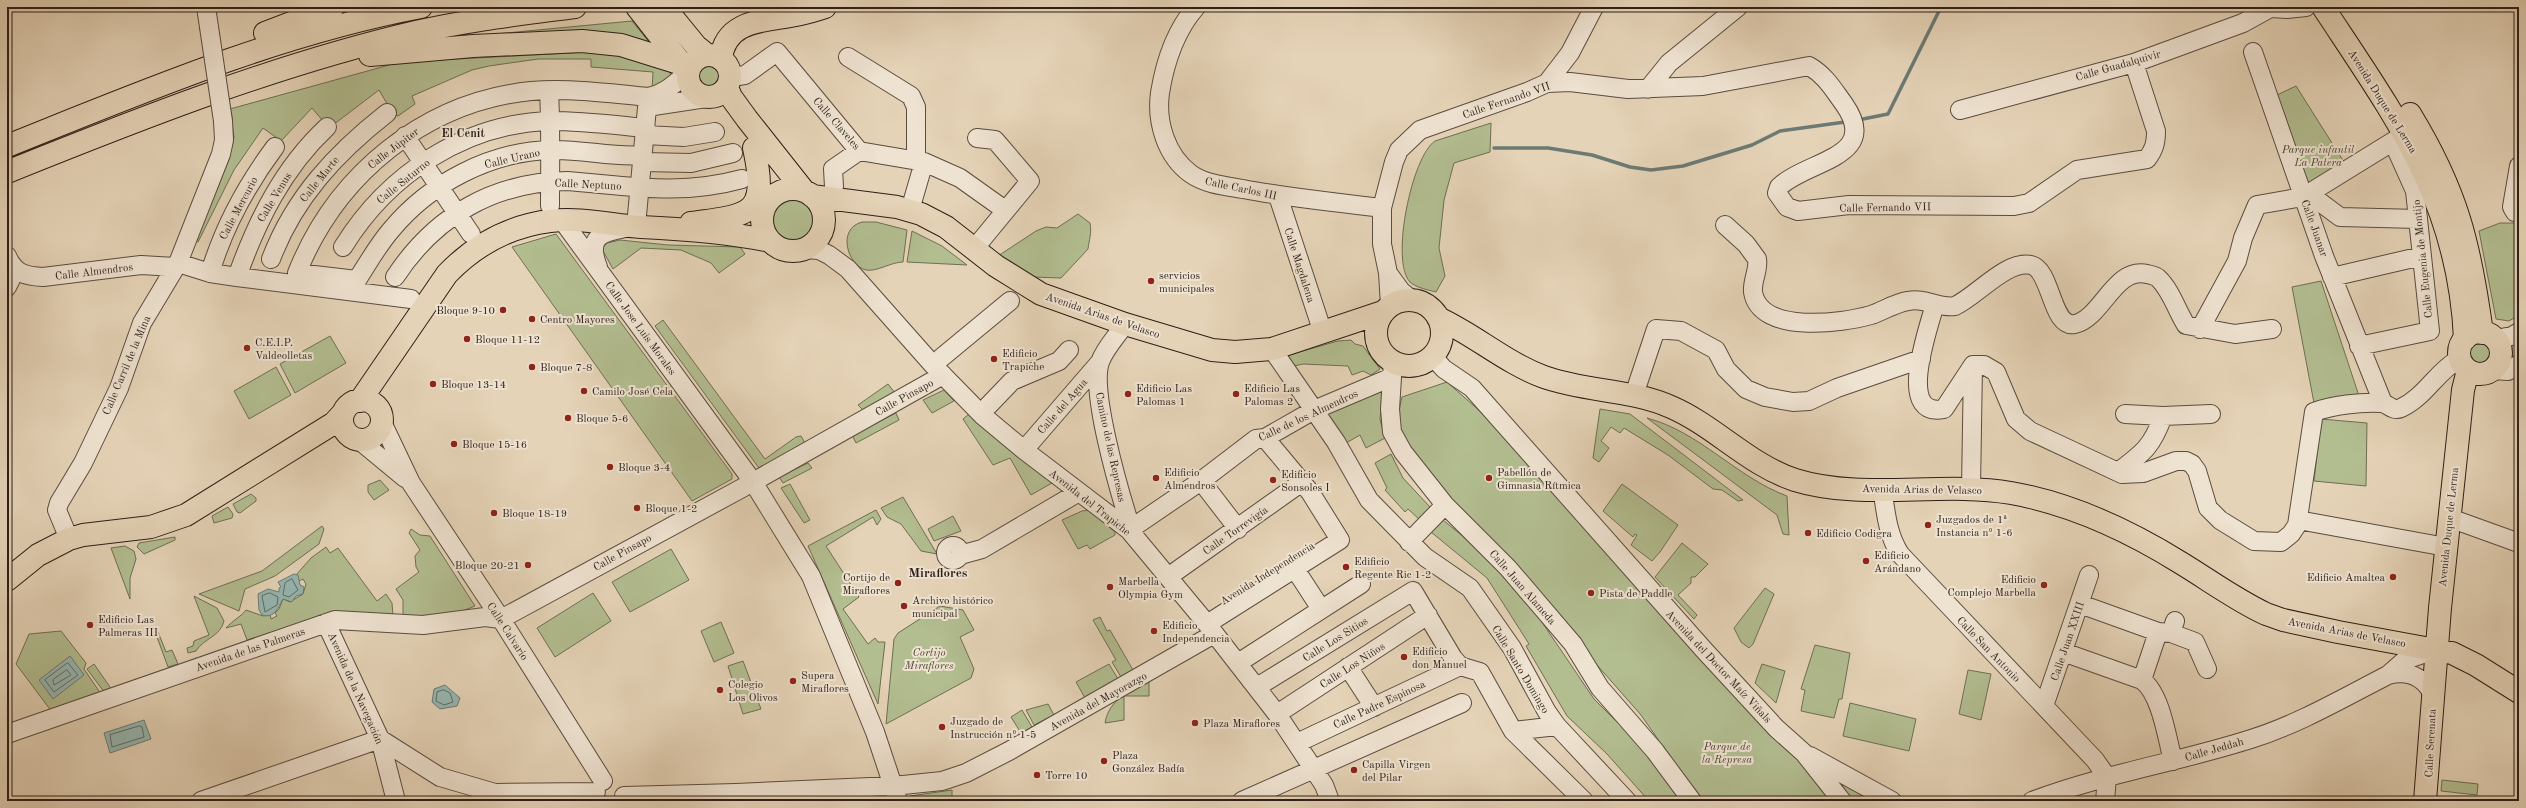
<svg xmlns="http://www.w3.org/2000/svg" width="2526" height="808" font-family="'Old Standard TT',serif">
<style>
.green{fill:#b2bd90;stroke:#6f6e54}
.water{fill:#96b7b2;stroke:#6c7a74}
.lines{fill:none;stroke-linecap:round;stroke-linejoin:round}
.shore{stroke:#616b64;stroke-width:1}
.stream{stroke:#6c7a74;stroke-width:3.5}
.minor-casing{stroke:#5a4c3f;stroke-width:20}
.major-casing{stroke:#2c1f17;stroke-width:24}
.highway-casing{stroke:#2c1f17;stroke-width:24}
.minor{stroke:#eee2d0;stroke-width:18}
.major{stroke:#e5d3b7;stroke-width:22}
.highway{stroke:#e5d3b7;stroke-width:22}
.minor-bridge-casing{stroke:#5a4c3f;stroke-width:20;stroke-linecap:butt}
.minor-bridge{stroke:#eee2d0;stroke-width:18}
.poi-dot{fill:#8f2418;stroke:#eee2d0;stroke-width:1.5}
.labels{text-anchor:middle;stroke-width:4;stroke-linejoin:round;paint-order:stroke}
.street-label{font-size:11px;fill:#2c1f17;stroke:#eee2d0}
.park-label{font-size:11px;font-style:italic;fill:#4e4635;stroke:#eee2d0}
.poi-label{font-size:11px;fill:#2c1f17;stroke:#eee2d0;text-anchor:start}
.neighbourhood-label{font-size:12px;font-weight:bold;fill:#2c1f17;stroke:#eee2d0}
.quarter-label{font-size:13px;font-weight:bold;fill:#2c1f17;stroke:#eee2d0}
</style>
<rect width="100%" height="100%" fill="#e5d3b7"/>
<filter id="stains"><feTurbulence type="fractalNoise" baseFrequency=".005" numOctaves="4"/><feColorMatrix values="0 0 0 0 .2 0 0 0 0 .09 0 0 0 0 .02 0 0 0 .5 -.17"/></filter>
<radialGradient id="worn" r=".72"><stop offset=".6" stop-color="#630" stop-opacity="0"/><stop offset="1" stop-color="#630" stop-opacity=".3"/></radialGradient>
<path class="green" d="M632,21L653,47L485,35Z
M609,51L670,72L671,75L652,90L653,72L591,67V59H538L489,66L472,70L412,96L415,104L398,116L393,114L379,90L329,128L312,108L281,141L263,128L234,170L198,242L196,241L229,159L234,137L230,109L400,62Z
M696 77a14 14 0 1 1 28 0a14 14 0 1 1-28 0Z
M2296,86L2344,162L2308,186L2277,95Z
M1491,123L1490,152L1454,163L1444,200L1439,248L1445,276L1436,292C1428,290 1417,288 1410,282C1390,261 1412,156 1435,141Z
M772 219a22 22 0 1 1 44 0a22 22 0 1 1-44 0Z
M1078,214L1090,223C1092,233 1089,240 1088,249L1061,278L1033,277L998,256L1036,231L1046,227L1057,228Z
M862,222H876L907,230L903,262C891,262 877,272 866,270C848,266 836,229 862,222Z
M2500,223H2519V315L2509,321L2496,319L2479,231Z
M912,231L942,246L967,265L907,262Z
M556,234L732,474V479L692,501L512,247Z
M620,240L668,245L740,247L745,254L719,273L711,263L681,250L641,248L613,269L602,249L607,243Z
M2321,281L2360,399L2314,403L2292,287Z
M663,320L765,459L796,437L801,436L805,443L759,468L655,326Z
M330,336L346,363L295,393L280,364Z
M1351,340L1355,344L1363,346L1380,369L1371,375L1363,371L1352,375L1348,366L1303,364L1290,367L1285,356L1338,341Z
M2467 355a14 14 0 1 1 28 0a14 14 0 1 1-28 0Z
M276,367L291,395L249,419L234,391Z
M1447,382L1491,421L1789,748L1831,801H1701L1641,715L1414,457C1399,435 1395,424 1402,397Z
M888,384L895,393L863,410L858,405Z
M1383,389L1380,419L1385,438L1366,448L1360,435L1346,443L1324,411Z
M944,390L954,401L932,413L923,400Z
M1600,409L1630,414L1743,500L1738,501L1722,490L1713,489L1668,455L1624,428L1620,433L1611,427L1601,441L1609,448L1599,462L1593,458Z
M896,413L899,420L856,443L852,435Z
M969,414L1052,483L1031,495L1010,458L993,465L963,419Z
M1647,418C1700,432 1736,477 1787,496L1789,535L1783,534L1777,515Z
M2321,419L2367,423L2366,486L2314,481Z
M1391,454L1403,478L1430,507L1420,520L1408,509L1405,512L1385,490L1387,488L1375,463Z
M808,463L812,468L783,483L779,477Z
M380,480L389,490L374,500L368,492V485Z
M790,484L810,520L804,523L781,488Z
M1622,484L1678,525L1660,552L1652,561L1631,545L1637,535L1635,534L1633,537L1603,511Z
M251,494L256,498V501L240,513L237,512L233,504Z
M903,497L937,554L921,551L901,524L887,517L881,508Z
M228,507L233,514L232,518L214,523L212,516Z
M876,510L881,519L877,525L873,517L826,546L859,597L843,609L868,644L875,638L878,642H885L878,704L808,546Z
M1090,510L1115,532V535L1090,549L1087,545L1078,549L1062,520L1082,511Z
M953,516L961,531L934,541L928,529Z
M1443,520L1488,557L1529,603L1594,699L1639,744L1685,801H1649L1607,754L1567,716L1526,646L1529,644L1487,578L1431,532Z
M322,526L324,529L319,544L275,576L245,589L239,611L199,594L262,571Z
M411,529L420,535L430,536L475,606L450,616L403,618V600L396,589L419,572L416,567L415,556L420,550L409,533Z
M175,537V540L144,554L137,547L139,543Z
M1682,543L1708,564L1695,577H1691V583L1678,595L1697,615L1694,619L1655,577Z
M125,546L134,551L136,559L130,578V599L111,548Z
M326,547L330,553L338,548L377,601L386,594L392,603L393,616L335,612L247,640L241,624L226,628C232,621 243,615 246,610L263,616L270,615L271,619L277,616L275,613L279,609L283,599L290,602L303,594L306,584L303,579L299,581L296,575L311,558Z
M671,549L689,580L630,612L612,582Z
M1765,588L1774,594L1753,644L1749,648L1741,642L1734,628Z
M593,593L611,621L555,657L537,628Z
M194,596L217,608L224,621C220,637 204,638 196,651L188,653L187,648L193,646L194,641L209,635Z
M940,606L963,610L974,630L960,637L974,669L971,678L886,724L894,639L898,633Z
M1100,617L1107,631L1110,630L1133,670L1121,677L1112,662L1116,660L1093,620Z
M721,622L734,653L714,662L701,631Z
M61,631L86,663L84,669L101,694L52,712L16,664L29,634Z
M158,632L166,652L172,650L178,664L168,667L157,637Z
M1815,645L1850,653L1842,699H1839L1834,718L1801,711L1805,690L1801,689Z
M743,661L761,709L743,714L728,666Z
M94,664L112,690L105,693L87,669Z
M1109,664L1118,679L1085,698L1076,682Z
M1762,664L1785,671L1776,703L1755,683Z
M1968,670L1991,674L1981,720L1959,714Z
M1149,682V696H1124V720L1105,723C1109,699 1129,692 1149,682Z
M1850,703L1916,719L1909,751L1843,736Z
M1048,704L1054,715L1034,725L1026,710Z
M1022,710L1032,727L1021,733L1011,717Z
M1835,780L1877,801H1851Z
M2442,780L2478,784L2477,795L2441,791Z
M952,790V801H911L910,796Z"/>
<path class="water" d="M294,574L298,575L300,585L304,587L303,594L296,596L292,602L283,599C278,607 275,619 262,615L259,610L258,594L268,589L279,592V588L281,587L278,582Z
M70,656L84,675L53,699L39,680Z
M445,685L460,698L457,706L440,709L432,702L434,689Z
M144,720L151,739L110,753L104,733Z"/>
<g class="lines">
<path class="shore" d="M292,579L298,590L289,597L283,595L285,583Z
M270,593L278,597L277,605L265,612L262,596Z
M68,663L78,675L54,692L45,680Z
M67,670L71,675L54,685L53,680Z
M444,690L450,693L453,702L444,705L436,701L437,692Z
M140,726L142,727L144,737L112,747L110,735Z"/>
<path class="stream" d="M1863,119L1888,114L1941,7
M1494,148H1548L1592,155L1630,167L1651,170L1683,166L1752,145L1780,131L1845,122"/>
<g class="minor-casing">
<path id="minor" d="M206,7L209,27
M1196,7C1175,31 1165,62 1160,93C1156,122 1166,156 1191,174C1205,184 1225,186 1243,189C1289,198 1335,202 1382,208
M2271,8L2287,9L2306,7
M2253,52L2324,256L2383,403
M848,57L911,96L916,107V159
M731,77L745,75L777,52L859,151L924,162L960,178L1005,210
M1547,83L1570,53L1594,7
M1648,89L1669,63L1738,7
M549,90C551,129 550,167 550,206
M647,107L706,98
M1960,110L2134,63L2243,23L2272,7
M645,135L684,137L715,132
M405,136L471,234
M643,155C616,158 581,149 552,150C491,151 430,183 391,230C378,245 368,263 357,280L297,273C336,175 424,102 531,91C570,88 609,93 648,97C665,94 675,83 688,72
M643,162L691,163L733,153
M2519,166L2512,207L2515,212H2519
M834,187L833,169L859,151
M2309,194L2340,217L2418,219
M1278,196L1323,333
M910,210L924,162
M562,220L748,475
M1725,225L1746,244L1757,259C1759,270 1752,280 1753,292C1760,335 1843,323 1871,315C1883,311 1895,303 1908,301C1925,297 1939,309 1955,306C1977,296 2006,260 2031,265C2052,270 2051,329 2075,324C2102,318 2115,266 2147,274C2151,275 2156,276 2158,278C2171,290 2177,311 2186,325L2235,334L2272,329
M343,247C388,174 465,123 551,121C583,121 614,125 646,128
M805,249L819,250L829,255L848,269L933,365L982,415L1024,450L1129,530L1207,624L1277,714L1324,785L1330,801
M974,249L1030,181L995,140L977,138
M7,256C15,274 25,276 43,277L141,265L175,267
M271,259C294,198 336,153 387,113
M178,263L210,273L237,277L411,299
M598,267C584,231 608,232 636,226L648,97
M210,273C224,226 246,186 275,147
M1388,273L1401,291L1412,300
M237,277C257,221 283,168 327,127
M395,277C435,216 494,182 567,181C630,186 680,196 742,179
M2332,277L2422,256
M7,287L15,271
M1935,304C1929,327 1895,419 1944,409L1973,365H1984L1996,372L2016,419L2030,431L2122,474L2143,473L2176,461H2186L2192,464L2197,471L2208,508L2220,520L2254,541L2281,542L2291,534L2297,525L2314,412C2333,405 2360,402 2381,403C2388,403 2392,412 2401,408C2424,398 2437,371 2459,359
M1390,306L1388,273L1382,244V208L1394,162L1399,150L1420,130L1527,92L1547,83L1570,82L1628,89L1703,86L1809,66C1825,75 1833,89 1844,104C1882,158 1807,160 1779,187L1777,193L1787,207L1798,211L1849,205L2014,206L2029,203L2077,170L2147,159C2154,150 2156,143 2156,131L2134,63
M1125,324C1117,336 1105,348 1100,362C1090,391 1119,490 1129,522V530
M2200,329L2237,261L2243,238L2257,205L2303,197L2405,134
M2495,339L2512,336L2519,332
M2359,346L2430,331L2415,191L2393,142
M1272,349L1336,442L1369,500L1425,557L1470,588L1512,648L1547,712L1557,726L1627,801
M1433,357L1444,369L1472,388L1704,650L1776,728L1804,753L1842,801
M941,358L1010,301
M1393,362L1390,409L1392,432L1403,452L1445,505L1508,568L1573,644L1600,688L1655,751L1692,801
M2493,370L2508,371L2519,364
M1634,395L1656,329L1681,331L1716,350L1726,369L1746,389L1765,397L1793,402L1809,401L1837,388L1921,359
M988,406L1012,381L1059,361L1069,350
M2125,414L2163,416L2211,414
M382,422L411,483L501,619L603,781
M359,440L405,478
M1024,450L1100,362
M2118,472C2143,453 2152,447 2163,416
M760,478L943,375
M1201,481L1238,529
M1882,488C1886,512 1887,534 1900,554L2095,760L2107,777L2105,801
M1971,488L1973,365
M758,490L811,576L875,732L898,801
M2298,520L2446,547
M2458,521L2519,543
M1129,530L1201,481L1256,439L1265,438L1314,410L1392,377
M69,539L57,510L59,503L83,463L119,388L142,323L178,263L221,154L224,140L223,121
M1409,542L1445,505
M946 553a7 7 0 1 1 14 0a7 7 0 1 1-14 0Z
M960,555L982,549L1079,492
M1295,569L1321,609
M1168,577L1302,482
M2080,604L2158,632L2171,633L2175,621
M501,619L744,487
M326,623L380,739L396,801
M1207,624L1340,540L1310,492L1265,438
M2158,632L2142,680C2161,694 2167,738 2173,761
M2171,633L2195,642L2207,669
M2063,652L2142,680
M1238,663L1361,584
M1348,667L1374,707
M2388,675L2405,660L2435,650
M1257,687L1413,591L1453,658L1460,666L1480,672L1513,731L1584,801
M2044,706L2089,575
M1277,714L1428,615
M1513,731L1557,726
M7,734L335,620L423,625L485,617L501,619
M380,739L440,777L495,793L596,792
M1297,743L1460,666
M1810,756L1892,801
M624,796L736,793L893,786L942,781L966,773L1009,751L1214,634
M201,801L380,739
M1242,801L1462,703
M2032,801C2103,774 2179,762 2251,739C2299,724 2343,698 2388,675C2407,670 2424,676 2433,695"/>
</g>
<g class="major-casing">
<path id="major" d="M637,7L688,72
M664,7L696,46L707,55
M2323,7C2396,118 2459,201 2465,339
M688 76a21 21 0 1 1 42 0a21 21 0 1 1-42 0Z
M727,87L731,97L747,119L804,191
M2410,114C2457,191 2470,244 2482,333
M762 220a31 31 0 1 1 62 0a31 31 0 1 1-62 0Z
M812,196L897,207L921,214L946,227L996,266L1041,294L1125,324L1212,350L1235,352L1272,349L1383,312
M691,223C750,215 769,216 754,148
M1376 333a33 33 0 1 1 66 0a33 33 0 1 1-66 0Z
M1438,318C1475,335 1506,363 1544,377C1586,392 1631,389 1671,407C1715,426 1749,465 1795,480C1863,501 1941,481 2011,493C2073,504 2128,530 2181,563C2209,580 2236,600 2266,614L2283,620L2338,632L2452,653L2476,665L2519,692
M2459 353a21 21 0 1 1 42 0a21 21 0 1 1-42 0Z
M342 420a20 20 0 1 1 40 0a20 20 0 1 1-40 0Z
M360,401L447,274C475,245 510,226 550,221C579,217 612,225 641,227C684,229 728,232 770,241
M7,580L38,555L69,539L83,535L151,527L186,515L334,423L344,412
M2425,801L2440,608L2463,390L2468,370"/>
</g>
<g class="highway-casing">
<path id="highway" d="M265,33L333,7
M370,55L473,46L582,41L621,45L682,64
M721,59C725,19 766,21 796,15C806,13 816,10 825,7
M7,146C142,92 278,34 421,7
M7,172C141,118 275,65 416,32C469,20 522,14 575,7"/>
</g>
<use href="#minor" class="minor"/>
<use href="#major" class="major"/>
<use href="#highway" class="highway"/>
<g class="minor-bridge-casing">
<path id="minor-bridge" d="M209,27L223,121"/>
</g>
<use href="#minor-bridge" class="minor-bridge"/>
</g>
<g class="poi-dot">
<circle cx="1151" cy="281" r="4"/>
<circle cx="503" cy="310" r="4"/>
<circle cx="532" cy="319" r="4"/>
<circle cx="467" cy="339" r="4"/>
<circle cx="247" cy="348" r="4"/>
<circle cx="994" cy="359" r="4"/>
<circle cx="532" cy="367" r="4"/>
<circle cx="433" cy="384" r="4"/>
<circle cx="584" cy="391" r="4"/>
<circle cx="1128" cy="394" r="4"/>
<circle cx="1236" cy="394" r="4"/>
<circle cx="568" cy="418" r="4"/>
<circle cx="454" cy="444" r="4"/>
<circle cx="610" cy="467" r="4"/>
<circle cx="1156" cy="478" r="4"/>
<circle cx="1489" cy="478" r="4"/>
<circle cx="1273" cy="480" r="4"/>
<circle cx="637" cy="508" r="4"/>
<circle cx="494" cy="513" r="4"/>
<circle cx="1928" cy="525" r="4"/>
<circle cx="1808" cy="533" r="4"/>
<circle cx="1866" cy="561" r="4"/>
<circle cx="528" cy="565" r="4"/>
<circle cx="1346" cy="567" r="4"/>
<circle cx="2393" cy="577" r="4"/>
<circle cx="898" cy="583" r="4"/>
<circle cx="2044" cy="585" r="4"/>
<circle cx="1110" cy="587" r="4"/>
<circle cx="1591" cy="593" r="4"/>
<circle cx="904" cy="606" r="4"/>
<circle cx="90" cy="625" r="4"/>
<circle cx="1154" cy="631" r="4"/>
<circle cx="1404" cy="657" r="4"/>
<circle cx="793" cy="681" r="4"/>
<circle cx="720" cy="690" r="4"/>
<circle cx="1195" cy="723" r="4"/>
<circle cx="942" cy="727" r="4"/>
<circle cx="1104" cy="761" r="4"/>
<circle cx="1354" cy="770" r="4"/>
<circle cx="1037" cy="775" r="4"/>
</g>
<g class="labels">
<g class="street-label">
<text transform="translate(2118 65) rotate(-16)" y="4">Calle Guadalquivir</text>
<text transform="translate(1506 100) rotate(-19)" y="4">Calle Fernando VII</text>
<text transform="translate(2383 101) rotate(58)" y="4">Avenida Duque de Lerma</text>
<text transform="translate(837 123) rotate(49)" y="4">Calle Claveles</text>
<text transform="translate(393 148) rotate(-37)" y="4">Calle Júpiter</text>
<text transform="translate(512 158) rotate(-13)" y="4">Calle Urano</text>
<text transform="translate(319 179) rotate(-51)" y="4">Calle Marte</text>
<text transform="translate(403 181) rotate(-39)" y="4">Calle Saturno</text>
<text transform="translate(588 184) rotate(3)" y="4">Calle Neptuno</text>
<text transform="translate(1241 188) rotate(12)" y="4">Calle Carlos III</text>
<text transform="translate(274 197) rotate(-59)" y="4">Calle Venus</text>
<text transform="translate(1885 207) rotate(-1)" y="4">Calle Fernando VII</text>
<text transform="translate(238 208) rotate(-62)" y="4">Calle Mercurio</text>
<text transform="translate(2315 228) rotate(70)" y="4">Calle Juanar</text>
<text transform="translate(2422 259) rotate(-96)" y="4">Calle Eugenia de Montijo</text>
<text transform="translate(1300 265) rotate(72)" y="4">Calle Magdalena</text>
<text transform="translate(94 271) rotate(-7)" y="4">Calle Almendros</text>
<text transform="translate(1103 315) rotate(19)" y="4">Avenida Arias de Velasco</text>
<text transform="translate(641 328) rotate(54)" y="4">Calle Jose Luis Morales</text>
<text transform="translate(126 365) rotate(-67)" y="4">Calle Carril de la Mina</text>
<text transform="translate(904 397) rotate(-29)" y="4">Calle Pinsapo</text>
<text transform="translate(1062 406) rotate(-49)" y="4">Calle del Agua</text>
<text transform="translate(1308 415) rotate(-25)" y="4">Calle de los Almendros</text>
<text transform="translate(1111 447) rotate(78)" y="4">Camino de las Represas</text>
<text transform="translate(1922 489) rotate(1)" y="4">Avenida Arias de Velasco</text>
<text transform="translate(1090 502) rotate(38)" y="4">Avenida del Trapiche</text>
<text transform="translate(2448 527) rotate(-84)" y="4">Avenida Duque de Lerma</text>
<text transform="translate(1235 530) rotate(-35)" y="4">Calle Torrevigía</text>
<text transform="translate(622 552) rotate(-29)" y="4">Calle Pinsapo</text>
<text transform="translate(1267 573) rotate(-32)" y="4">Avenida Independencia</text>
<text transform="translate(1523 587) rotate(49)" y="4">Calle Juan Alameda</text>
<text transform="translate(508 631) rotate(57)" y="4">Calle Calvario</text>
<text transform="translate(2347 632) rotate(11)" y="4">Avenida Arias de Velasco</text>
<text transform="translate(1335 639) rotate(-32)" y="4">Calle Los Sitios</text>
<text transform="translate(2067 641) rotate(-71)" y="4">Calle Juan XXIII</text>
<text transform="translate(250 649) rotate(-19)" y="4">Avenida de las Palmeras</text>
<text transform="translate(1989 649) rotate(46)" y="4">Calle San Antonio</text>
<text transform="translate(1352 665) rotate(-33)" y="4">Calle Los Niños</text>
<text transform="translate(1719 666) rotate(47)" y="4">Avenida del Doctor Maíz Viñals</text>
<text transform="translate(1521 669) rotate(59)" y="4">Calle Santo Domingo</text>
<text transform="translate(356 688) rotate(66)" y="4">Avenida de la Navegación</text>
<text transform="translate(1098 701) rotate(-29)" y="4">Avenida del Mayorazgo</text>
<text transform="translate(1379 704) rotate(-25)" y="4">Calle Padre Espinosa</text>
<text transform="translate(2430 743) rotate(-87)" y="4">Calle Serenata</text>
<text transform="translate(2214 749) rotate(-16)" y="4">Calle Jeddah</text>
</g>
<g class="park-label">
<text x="2318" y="153">Parque infantil<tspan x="2318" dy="13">La Patera</tspan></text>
<text x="929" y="656">Cortijo<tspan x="929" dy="13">Miraflores</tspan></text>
<text x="1727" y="750">Parque de<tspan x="1727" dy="13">la Represa</tspan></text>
</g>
<g class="poi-label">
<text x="1159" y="279">servicios<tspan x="1159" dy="13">municipales</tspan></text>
<text x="495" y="314" text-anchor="end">Bloque 9-10</text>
<text x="540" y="323">Centro Mayores</text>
<text x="475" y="343">Bloque 11-12</text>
<text x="255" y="346">C.E.I.P.<tspan x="255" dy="13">Valdeolletas</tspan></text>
<text x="1002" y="357">Edificio<tspan x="1002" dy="13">Trapiche</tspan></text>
<text x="540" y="371">Bloque 7-8</text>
<text x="441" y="388">Bloque 13-14</text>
<text x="1136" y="392">Edificio Las<tspan x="1136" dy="13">Palomas 1</tspan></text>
<text x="1244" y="392">Edificio Las<tspan x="1244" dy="13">Palomas 2</tspan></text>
<text x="592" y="395">Camilo José Cela</text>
<text x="576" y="422">Bloque 5-6</text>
<text x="462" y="448">Bloque 15-16</text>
<text x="618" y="471">Bloque 3-4</text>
<text x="1164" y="476">Edificio<tspan x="1164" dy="13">Almendros</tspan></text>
<text x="1497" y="476">Pabellón de<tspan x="1497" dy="13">Gimnasia Rítmica</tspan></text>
<text x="1281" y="478">Edificio<tspan x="1281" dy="13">Sonsoles I</tspan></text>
<text x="645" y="512">Bloque 1-2</text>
<text x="502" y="517">Bloque 18-19</text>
<text x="1936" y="523">Juzgados de 1ª<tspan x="1936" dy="13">Instancia nº 1-6</tspan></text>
<text x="1816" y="537">Edificio Codigra</text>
<text x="1874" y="559">Edificio<tspan x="1874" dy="13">Arándano</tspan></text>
<text x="1354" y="565">Edificio<tspan x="1354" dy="13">Regente Ric 1-2</tspan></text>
<text x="520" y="569" text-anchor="end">Bloque 20-21</text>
<text x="890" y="581" text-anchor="end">Cortijo de<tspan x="890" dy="13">Miraflores</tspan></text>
<text x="2385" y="581" text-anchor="end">Edificio Amaltea</text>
<text x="2036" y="583" text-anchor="end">Edificio<tspan x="2036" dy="13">Complejo Marbella</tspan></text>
<text x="1118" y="585">Marbella<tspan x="1118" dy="13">Olympia Gym</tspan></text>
<text x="1599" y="597">Pista de Paddle</text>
<text x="912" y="604">Archivo histórico<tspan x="912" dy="13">municipal</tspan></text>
<text x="98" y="623">Edificio Las<tspan x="98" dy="13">Palmeras III</tspan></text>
<text x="1162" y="629">Edificio<tspan x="1162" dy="13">Independencia</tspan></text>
<text x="1412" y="655">Edificio<tspan x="1412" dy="13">don Manuel</tspan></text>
<text x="801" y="679">Supera<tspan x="801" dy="13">Miraflores</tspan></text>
<text x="728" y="688">Colegio<tspan x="728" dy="13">Los Olivos</tspan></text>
<text x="950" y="725">Juzgado de<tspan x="950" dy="13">Instrucción nº 1-5</tspan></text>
<text x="1203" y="727">Plaza Miraflores</text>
<text x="1112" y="759">Plaza<tspan x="1112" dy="13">González Badía</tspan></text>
<text x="1362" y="768">Capilla Virgen<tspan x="1362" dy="13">del Pilar</tspan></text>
<text x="1045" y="779">Torre 10</text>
</g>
<g class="neighbourhood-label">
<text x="463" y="137">El Cenit</text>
</g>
<g class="quarter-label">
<text x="938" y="577">Miraflores</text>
</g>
</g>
<rect width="2526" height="808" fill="none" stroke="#e5d3b7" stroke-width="24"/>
<rect x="8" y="8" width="2510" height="792" fill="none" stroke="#2c1f17" stroke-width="2"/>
<rect x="12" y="12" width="2502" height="784" fill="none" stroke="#2c1f17"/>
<rect width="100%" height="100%" filter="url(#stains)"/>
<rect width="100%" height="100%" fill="url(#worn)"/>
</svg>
